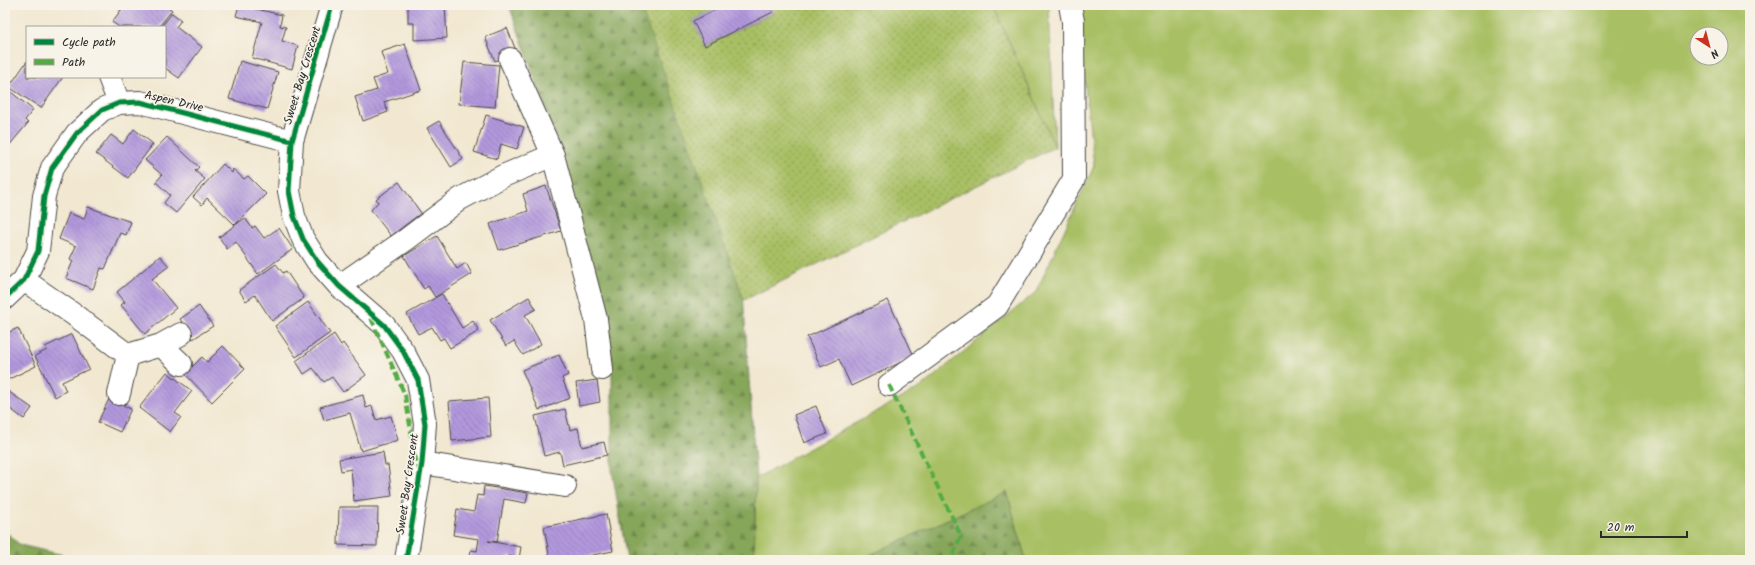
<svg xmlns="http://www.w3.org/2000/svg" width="1755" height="565" font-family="Kalam,sans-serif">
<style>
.grass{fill:#a8bf64;stroke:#6a7548;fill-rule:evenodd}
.forest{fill:url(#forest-firs);stroke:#586842}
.garden{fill:url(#garden-dots);stroke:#6a7548}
.building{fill:url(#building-back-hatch)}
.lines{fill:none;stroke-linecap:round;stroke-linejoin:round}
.minor-casing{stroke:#494744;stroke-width:24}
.minor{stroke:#fff;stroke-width:22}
.quiet{stroke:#54ab44;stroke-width:4;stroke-dasharray:8 4;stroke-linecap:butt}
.cycleway-casing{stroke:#f7f3e8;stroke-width:8}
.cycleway{stroke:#00873e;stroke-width:5}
.labels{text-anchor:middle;stroke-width:3.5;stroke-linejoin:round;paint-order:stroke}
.street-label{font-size:12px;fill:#2b2b2b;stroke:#f7f3e8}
</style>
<defs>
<pattern id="forest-firs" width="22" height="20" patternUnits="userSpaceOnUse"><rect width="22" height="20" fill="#86a65a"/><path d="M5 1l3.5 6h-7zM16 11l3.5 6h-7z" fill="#6e874b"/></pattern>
<pattern id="garden-dots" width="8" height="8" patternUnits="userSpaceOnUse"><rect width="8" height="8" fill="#a8bf64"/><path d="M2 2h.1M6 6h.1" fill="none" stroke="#899b53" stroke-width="1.8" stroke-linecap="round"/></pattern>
<pattern id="building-back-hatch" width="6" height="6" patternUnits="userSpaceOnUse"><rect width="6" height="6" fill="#b298dd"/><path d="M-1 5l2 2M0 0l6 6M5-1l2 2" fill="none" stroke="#917cb3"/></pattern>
</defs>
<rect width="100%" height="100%" fill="#f7f3e8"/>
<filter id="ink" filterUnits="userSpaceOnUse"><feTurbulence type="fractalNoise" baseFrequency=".025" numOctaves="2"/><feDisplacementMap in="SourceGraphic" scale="8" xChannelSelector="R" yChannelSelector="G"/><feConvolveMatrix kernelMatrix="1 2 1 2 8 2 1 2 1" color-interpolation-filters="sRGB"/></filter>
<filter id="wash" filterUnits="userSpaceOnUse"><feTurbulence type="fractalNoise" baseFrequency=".012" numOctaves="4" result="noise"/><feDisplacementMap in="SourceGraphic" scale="16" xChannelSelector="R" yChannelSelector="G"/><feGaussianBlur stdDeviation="0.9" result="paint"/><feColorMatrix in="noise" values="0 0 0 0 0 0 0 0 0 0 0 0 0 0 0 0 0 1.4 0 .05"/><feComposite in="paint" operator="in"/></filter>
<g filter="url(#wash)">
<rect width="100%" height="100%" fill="#f2e8d1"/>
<path class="grass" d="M993,5H1049L1055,147Z
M1076,5H1750V560H1026L1007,492L859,560H754L756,478L921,387L1036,292L1094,166ZM1697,34H1721V58H1697Z"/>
<path class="forest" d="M509,5H641L740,250L756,478L754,560H627L612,470V361L561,152Z
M1007,492L1026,560H859Z
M5,531L20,545L85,560H5Z"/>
<path class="garden" d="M640,5H725L693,21L705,46L773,13L769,5H993L1055,147L744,300Z"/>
<g id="blocks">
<path class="building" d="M114,5H123L120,10Z
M125,5H165L172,10L159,27H119L112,22Z
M239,5L282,15L280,26L286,27L282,41L298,46L292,69L252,58L262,22L236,16Z
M408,5H445L447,38L414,40V23H408Z
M725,5H769L773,12L705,46L693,21Z
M172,13L181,20L176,27L202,47L179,78L165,68V27H161Z
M507,28L517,53L495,61L485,37Z
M405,44L421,90L384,102L388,112L363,121L355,97L377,90L373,79L388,74L381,52Z
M27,61V77H63L41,108L9,87Z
M240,61L278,72L267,109L229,99Z
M464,62L499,65L495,107L459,104Z
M5,87L33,110L25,120L28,123L7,148L5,146Z
M486,115L524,127L517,149L501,144L497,159L474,152Z
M439,121L463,159L451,167L427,128Z
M134,129L153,144L128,178L96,154L111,135L123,144Z
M167,137L199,167L195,171L205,179L176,213L164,203L170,195L156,182L162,175L145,160Z
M223,164L232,173L233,169L244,179L248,176L266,194L235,225L207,198L202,205L193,197Z
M399,182L421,213L391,236L371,210L378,202L376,199Z
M546,186L561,231L499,250L490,224L528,211L523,194Z
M88,207L131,222L126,235L120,233L105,269L101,268L93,289L66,278L73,261L70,259L76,246L59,239L69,213L84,219Z
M245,218L252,228L255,226L264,238L279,228L293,249L258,274L236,242L227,249L219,237Z
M437,236L457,269L466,263L472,274L435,297L428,286L424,289L404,256Z
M160,256L169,266L152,279L176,308L145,334L121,305L125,302L117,292Z
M276,264L283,273L286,271L304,298L272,321L255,295L246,301L239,290Z
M442,294L462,328L473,321L479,331L450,348L444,338L440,340L432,327L418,334L407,314Z
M529,297L536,309L525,315L541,344L523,355L514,341L506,346L490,320Z
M888,300L914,356L851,386L839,359L821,367L807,337Z
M308,302L330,333L296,357L275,326Z
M199,306L213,326L193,339L180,319Z
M18,328L36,366L5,381V334Z
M72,334L89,369L62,382L66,391L55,397L35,356L47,350L45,347Z
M334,334L341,345L343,343L366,375L343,392L332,377L324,382L313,368L304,374L296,361Z
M223,346L245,369L212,402L185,374L202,357L207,362Z
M559,355L568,375L562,378L570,398L539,410L522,370Z
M167,372L192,391L175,413L181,417L170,432L139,408Z
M597,380L600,402L579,406L576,383Z
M5,389L32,408L24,419L5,405Z
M363,395L366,408L372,406L376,420L391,416L398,440L361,451L350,413L324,420L320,407Z
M488,398L491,437L452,441L449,401Z
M109,399L131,409L120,432L98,422Z
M816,406L827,434L804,443L794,415Z
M565,409L570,430L578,428L582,447L604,442L607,455L563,465L560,452L544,456L535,416Z
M383,452L385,465H388L392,496L354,501L351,469L341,471L339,459Z
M484,486L528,493L526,503L504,499L497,542L488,541L521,547L519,559L509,556L508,560H469L471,550L477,551L479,539L453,535L457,509L474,512L477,495L483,496Z
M339,507H378L377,546L338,545Z
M606,514L613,551L573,559V557L550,560L544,527Z"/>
</g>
</g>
<g filter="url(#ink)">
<use href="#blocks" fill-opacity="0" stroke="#494744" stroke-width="1"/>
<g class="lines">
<g class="minor-casing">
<path id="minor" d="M332,5L292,141L289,191L294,216L303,239L317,261L339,286L384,325L403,351L418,380L425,424L422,463L406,560
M510,59L553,155L596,319L602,369
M109,77L119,103
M24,280L73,314L128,355
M339,286L407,239L460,199L503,176L553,155
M5,298L24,280L38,251L44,196L52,168L77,133L102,110L119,103L140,102L292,141
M161,345L181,364
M889,385L997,306L1074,179L1073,21L1070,5
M119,394L128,355L161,345L181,334
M422,463L565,486"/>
</g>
<use href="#minor" class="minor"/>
<path class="quiet" d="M371,318L405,395L415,456L419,470
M889,385L961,536L951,560"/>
<g class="cycleway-casing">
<path id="cycleway" d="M332,5L292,141L289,191L294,216L303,239L317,261L339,286L384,325L403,351L418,380L425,424L422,463L406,560
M5,298L24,280L38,251L44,196L52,168L77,133L102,110L119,103L140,102L292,141"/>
</g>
<use href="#cycleway" class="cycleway"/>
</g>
</g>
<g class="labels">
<g class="street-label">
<text transform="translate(302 75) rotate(-73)" y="4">Sweet Bay Crescent</text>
<text transform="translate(174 101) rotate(13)" y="4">Aspen Drive</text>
<text transform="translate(407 484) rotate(-82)" y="4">Sweet Bay Crescent</text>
</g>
</g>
<rect width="1755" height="565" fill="none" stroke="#f7f3e8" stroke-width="20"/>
<rect x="26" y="26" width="140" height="52" fill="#f7f3e8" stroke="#a5a39c"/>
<rect x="34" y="39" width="20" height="6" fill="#00873e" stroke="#a5a39c"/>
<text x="62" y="46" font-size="12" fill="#2b2b2b">Cycle path</text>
<rect x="34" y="59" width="20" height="6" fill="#54ab44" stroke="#a5a39c"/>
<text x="62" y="66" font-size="12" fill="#2b2b2b">Path</text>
<g transform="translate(1709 46) rotate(144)"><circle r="19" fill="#f7f3e8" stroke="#a5a39c"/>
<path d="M0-3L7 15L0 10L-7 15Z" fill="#c8321e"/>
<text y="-6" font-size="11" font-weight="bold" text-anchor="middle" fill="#2b2b2b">N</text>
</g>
<path d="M1601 531v6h86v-6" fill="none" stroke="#2b2b2b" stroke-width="2"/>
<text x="1607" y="531" font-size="12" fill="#2b2b2b" stroke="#f7f3e8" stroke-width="3" paint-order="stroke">20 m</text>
</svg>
